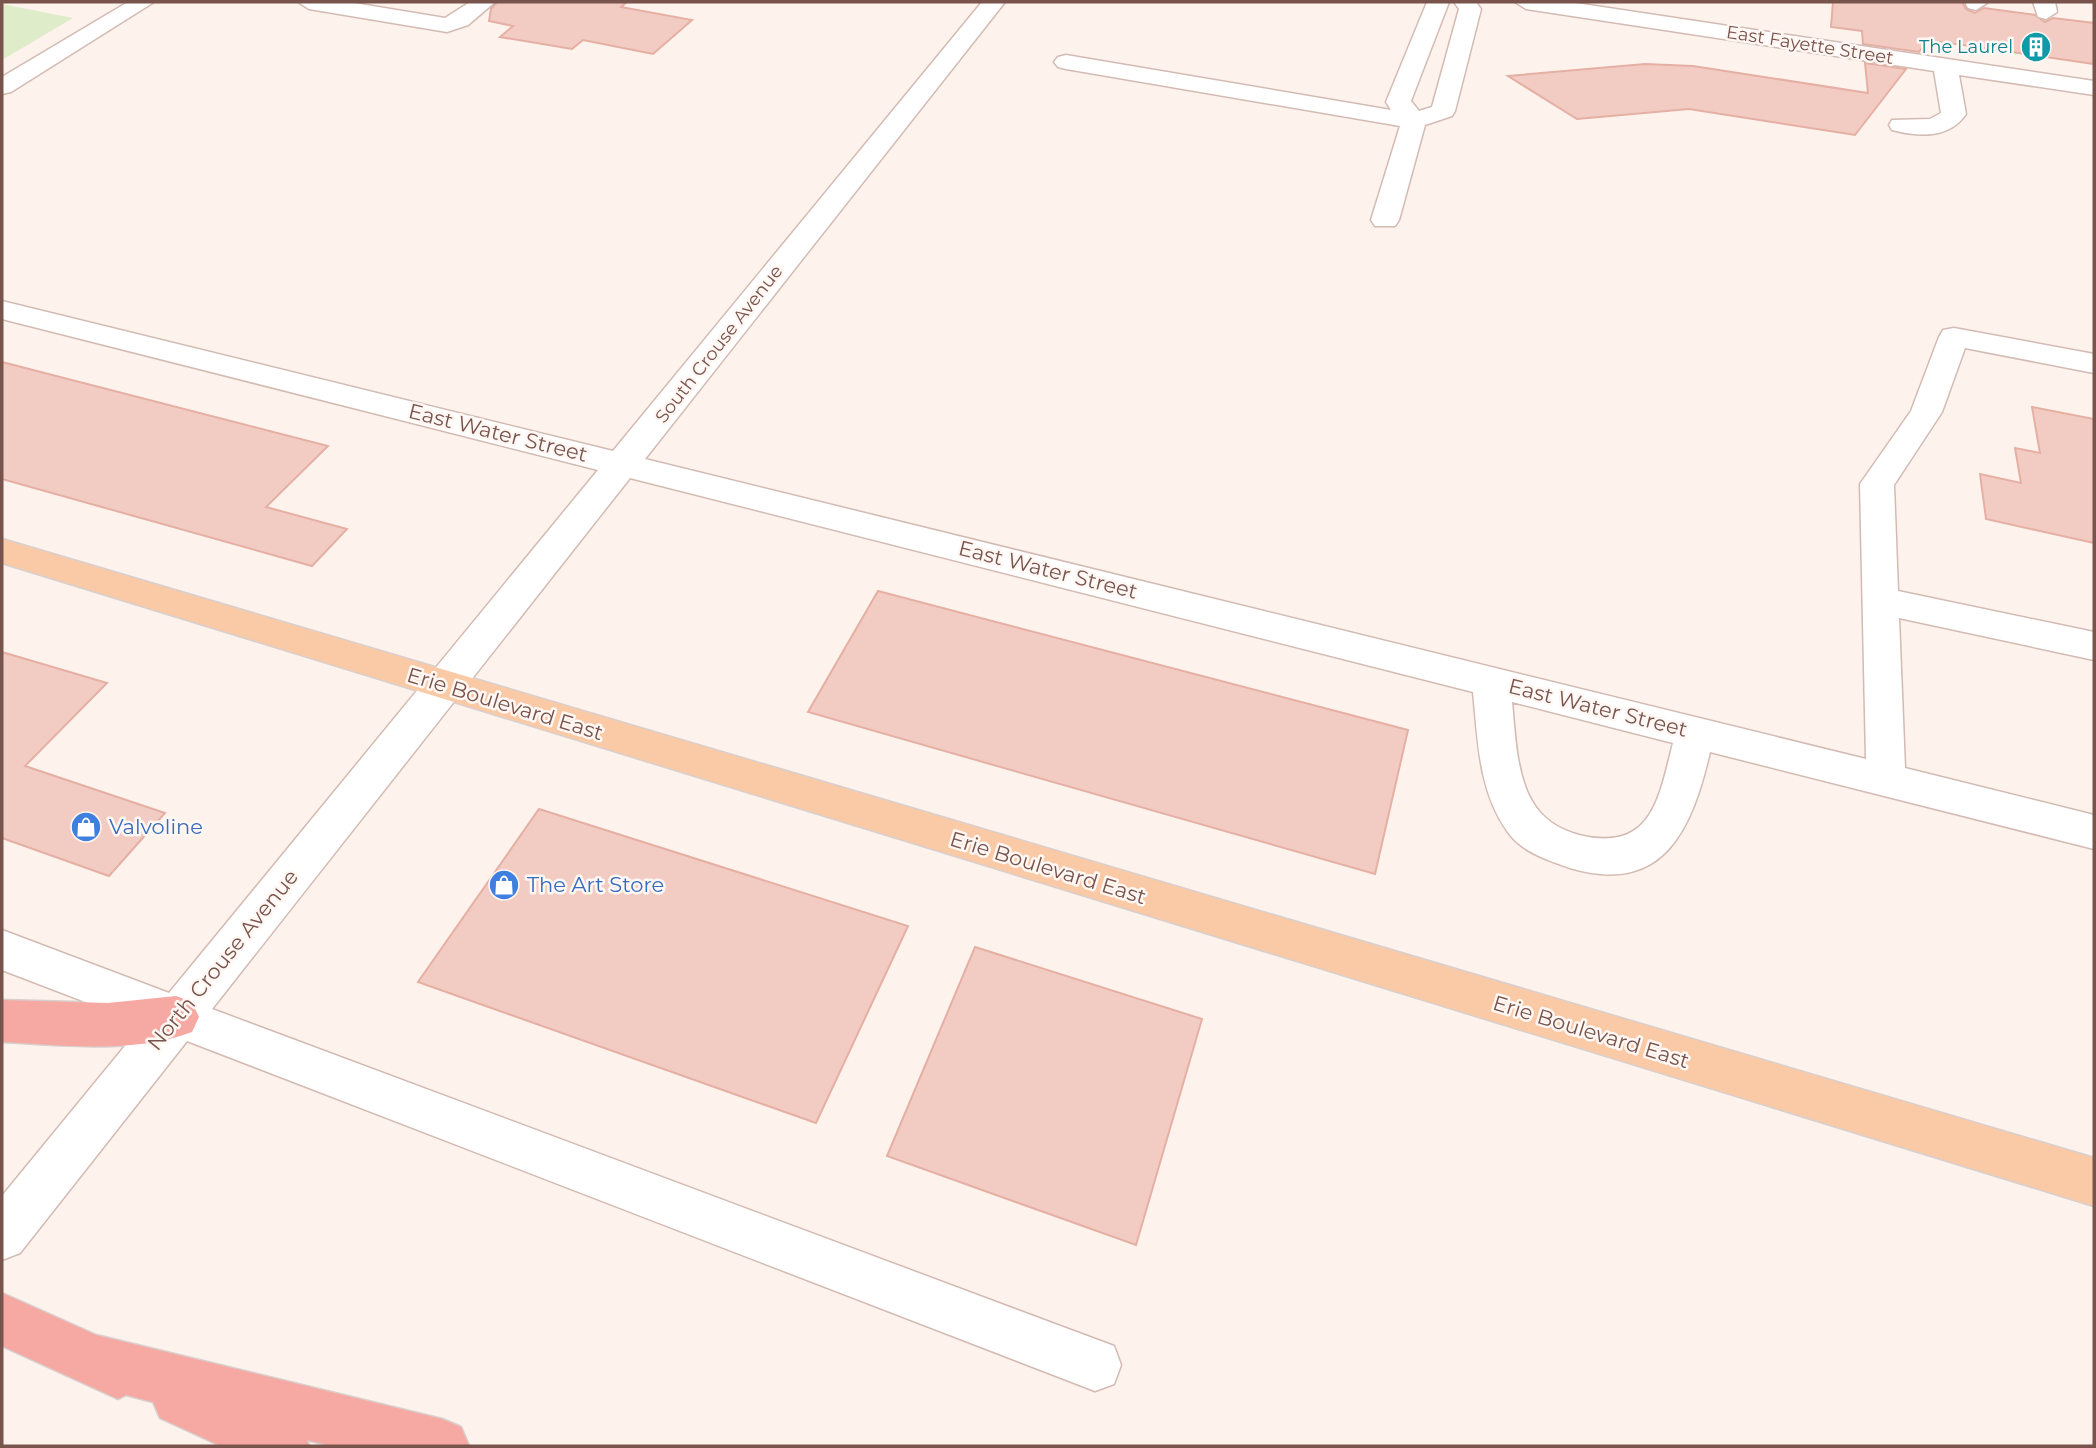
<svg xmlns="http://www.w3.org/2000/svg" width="2096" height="1448" font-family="Montserrat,sans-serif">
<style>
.green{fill:#deecc9}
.building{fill:#f2ccc3;stroke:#e5afa3;stroke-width:2}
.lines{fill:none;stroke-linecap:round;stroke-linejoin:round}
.minor-casing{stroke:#d3bbb3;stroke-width:3}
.major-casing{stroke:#d9cfcd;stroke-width:3}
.highway-casing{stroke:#d9cfcd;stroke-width:3}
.minor{fill:#fff;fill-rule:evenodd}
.major{fill:#fac9a5;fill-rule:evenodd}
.highway{fill:#f6a8a3;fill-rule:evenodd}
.labels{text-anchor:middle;stroke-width:5;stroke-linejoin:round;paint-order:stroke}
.far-street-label{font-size:18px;fill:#79544d;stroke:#fff7f3}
.far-culture-label{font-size:18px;fill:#0d838f;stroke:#fff7f3;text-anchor:end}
.street-label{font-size:21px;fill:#79544d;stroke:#fff7f3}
.shop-label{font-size:21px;fill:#366cbe;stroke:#fff7f3;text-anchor:start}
</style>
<rect width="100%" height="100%" fill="#fdf3ec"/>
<path class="green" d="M2,4L73,18L2,60Z"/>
<path class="building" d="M497,2H627L621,7L692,20L653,54L583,40L572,49L500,37L513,26L489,21L491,9Z
M1833,2H1962L1966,9L1975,13L1984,8L2035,15L2045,22L2053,18L2094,23V64L1928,40L1919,52L1863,44L1862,31L1831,27Z
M1865,63L1906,69L1855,135L1689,109L1577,119L1508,76L1645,64L1693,66L1868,93Z
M2,362L328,446L266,507L347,529L312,566L2,479Z
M2032,407L2094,419V543L1986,519L1980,474L2021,483L2015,448L2040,453Z
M878,591L1408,730L1375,874L808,712Z
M2,652L107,683L25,766L165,813L109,876L2,838Z
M539,809L908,926L816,1123L418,982Z
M975,947L1202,1019L1136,1245L887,1156Z"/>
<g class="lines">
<g class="minor-casing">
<path id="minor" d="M128,2H154L11,92L2,94V77Z
M298,2H348L445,18L470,2H495L468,25L447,32L309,9Z
M982,2H1005L645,459L1866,759L1860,484L1911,411L1939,337L1943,330L1954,328L2094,354V373L1965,348L1942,412L1894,485L1898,591L2094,632V660L1899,618L1905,768L2094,815V849L1710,752C1692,829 1664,896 1570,868C1547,860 1521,852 1507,831C1478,790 1478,739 1473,692L630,478L212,1009L1114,1346L1121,1365L1114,1384L1095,1391L187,1041L20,1253L2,1260V1196L143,1024L2,970V930L169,993L598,470L2,319V301L613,451ZM1512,702L1673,743C1659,798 1652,853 1579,835C1560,830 1542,819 1532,801C1516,773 1515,733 1512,702Z
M1427,2H1449L1411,101L1419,111L1432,107L1459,9L1454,2H1476L1481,9L1455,111L1452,116L1425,125L1399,220L1395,226H1375L1371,220L1400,126L1066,69L1058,67L1054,62L1058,57L1066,55L1391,110L1386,102Z
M1515,2H1569L2094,81V95L1959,75L1966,114C1949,139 1919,137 1892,130L1889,125L1892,120L1930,119L1941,113L1934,71L1526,9Z
M1965,2H1987V3L1976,10L1968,8Z
M2033,2H2055L2057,12L2046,19L2038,17Z"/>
</g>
<g class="major-casing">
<path id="major" d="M2,539L2094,1158V1206L2,563Z"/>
</g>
<g class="highway-casing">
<path id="highway" d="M176,996L192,1002L199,1017L192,1032C135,1054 62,1045 2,1042V1000L108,1003Z
M2,1293L96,1335L442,1419L461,1427L469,1446H332L307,1440L309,1446H221L160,1418L153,1402L126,1395L118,1399L2,1346Z"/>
</g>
<use href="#minor" class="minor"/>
<use href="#major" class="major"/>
<use href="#highway" class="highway"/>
</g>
<defs>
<g id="building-disc" transform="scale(1.575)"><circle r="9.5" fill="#0f9aa8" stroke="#fff7f3"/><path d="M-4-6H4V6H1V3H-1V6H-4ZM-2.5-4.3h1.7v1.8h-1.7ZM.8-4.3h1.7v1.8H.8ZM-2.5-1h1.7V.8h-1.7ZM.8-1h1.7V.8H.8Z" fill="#fff"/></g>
<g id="shop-disc" transform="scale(1.575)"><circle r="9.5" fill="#3f7fe0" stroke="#fff7f3"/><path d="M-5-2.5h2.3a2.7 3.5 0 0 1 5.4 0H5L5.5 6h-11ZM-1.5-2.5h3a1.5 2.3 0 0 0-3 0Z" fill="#fff"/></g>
</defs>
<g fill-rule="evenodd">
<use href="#building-disc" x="2036" y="47"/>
<use href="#shop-disc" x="86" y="827"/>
<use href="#shop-disc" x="504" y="885"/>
</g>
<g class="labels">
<g class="far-street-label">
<text transform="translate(1810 45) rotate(9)" y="6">East Fayette Street</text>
<text transform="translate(719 344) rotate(-52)" y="6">South Crouse Avenue</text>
</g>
<g class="far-culture-label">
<text x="2013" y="53">The Laurel</text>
</g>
<g class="street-label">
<text transform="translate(498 433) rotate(14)" y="7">East Water Street</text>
<text transform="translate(1048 570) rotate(14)" y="7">East Water Street</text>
<text transform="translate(505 704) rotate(17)" y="7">Erie Boulevard East</text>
<text transform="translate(1598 708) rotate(14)" y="7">East Water Street</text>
<text transform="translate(1048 868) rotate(17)" y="7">Erie Boulevard East</text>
<text transform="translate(223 960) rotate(-51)" y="7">North Crouse Avenue</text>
<text transform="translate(1591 1032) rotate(17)" y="7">Erie Boulevard East</text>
</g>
<g class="shop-label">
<text x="109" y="834">Valvoline</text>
<text x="527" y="892">The Art Store</text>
</g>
</g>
<rect width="2096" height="1448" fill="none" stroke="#79544d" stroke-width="7"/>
</svg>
